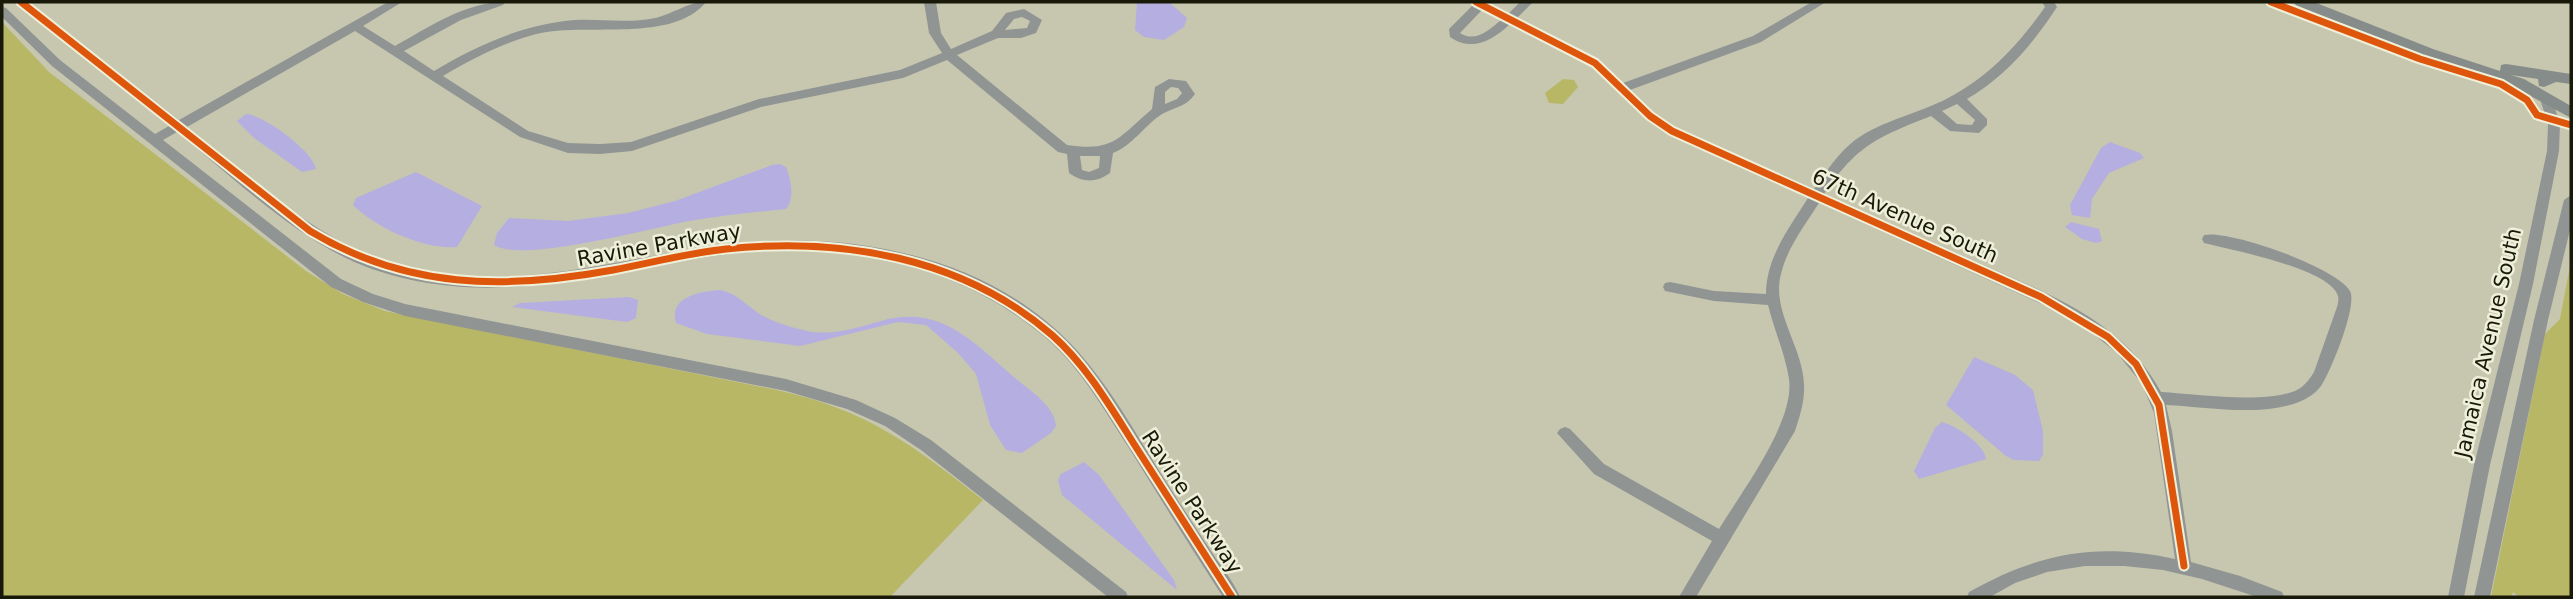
<svg xmlns="http://www.w3.org/2000/svg" width="2573" height="599" font-family="'DejaVu Sans',sans-serif">
	<rect width="100%" height="100%" fill="#c7c7b0"/>
	<g fill="#b8b766">
		<path d="M2,22L49,72L306,271L343,294L385,311L777,390C867,410 913,445 983,500L890,597H2Z"/>
		<path d="M1563,79L1574,80L1578,87L1563,104L1549,103L1545,93Z"/>
		<path d="M2571,261V597H2519L2513,592L2511,597H2491L2545,334L2560,319Z"/>
	</g>
	<g fill="#b5aee1">
		<path d="M1137,2H1169L1187,18L1184,27L1164,40L1144,37L1135,30Z"/>
		<path d="M246,114C264,115 313,151 316,169L302,172L254,138L237,121Z"/>
		<path d="M2110,142L2140,153L2144,158L2109,173L2092,199L2090,218L2072,215L2070,205L2101,148Z"/>
		<path d="M780,164L786,167C791,179 795,199 786,209C756,212 725,215 695,220C658,226 522,264 494,245L497,233L509,218L568,221L628,213L675,201L772,165Z"/>
		<path d="M416,172L482,206L457,247C424,250 376,228 353,205L356,198Z"/>
		<path d="M2071,222L2099,229L2102,241L2096,243L2082,239L2065,227Z"/>
		<path d="M721,290C736,294 742,301 753,309C767,321 789,327 807,331C833,336 857,328 881,321C941,304 973,342 1015,378C1029,390 1055,406 1056,426L1051,433L1022,453L1006,450L990,425L976,374L958,353L926,325L898,322L800,346L707,334L676,323C668,296 702,291 721,290Z"/>
		<path d="M629,297L638,300L636,318L627,322L512,307L520,303Z"/>
		<path d="M1974,357L2015,375L2033,390L2043,431V455L2039,461L2014,460L2006,456L1946,405Z"/>
		<path d="M1942,422C1956,426 1984,444 1986,459L1919,479L1914,471L1935,428Z"/>
		<path d="M1084,462L1099,475L1174,580L1177,590L1062,495L1058,480L1061,474Z"/>
	</g>
	<g fill="none" stroke-linecap="round" stroke-linejoin="round">
		<g fill="#909594" fill-rule="evenodd">
			<path d="M15,2H28L179,120L388,2H402L363,26L395,46C429,27 465,2 505,2L503,5L461,20L404,51L434,71C477,45 524,24 575,20C600,19 625,23 650,19C671,16 686,2 706,2C673,43 588,23 541,33C506,41 473,58 443,76L528,131L568,143L600,144L631,142L759,99L900,70L942,53L929,33L924,2H936L941,33L951,49L992,31L1006,13L1024,9L1042,20L1036,33L1021,38H998L957,55L1067,145C1114,152 1118,138 1152,109L1155,87L1169,79L1186,81L1195,94C1186,107 1175,107 1162,114C1145,125 1132,146 1113,153L1110,173C1096,183 1083,183 1069,173L1067,154L1058,152L947,60L903,78L761,107L632,151L600,154L568,153L520,137L355,31L187,127C256,181 322,248 410,268C512,292 610,261 711,246C835,228 981,250 1071,344C1109,384 1136,434 1165,480C1181,505 1197,530 1213,554C1222,568 1234,582 1240,597H1223C1191,548 1160,498 1129,448C1104,410 1081,368 1046,338C952,258 827,238 708,257C592,275 489,309 372,269C303,245 235,179 177,132L163,140L341,279L373,294L405,304L786,379L856,400L895,418L931,440L1126,592L1128,597H1108L921,450L885,426L847,409L786,391L405,316L363,302L331,287L52,66L2,17V7L6,8L60,60L155,134L169,126ZM1022,17L1030,21L1027,28L1005,30L1014,19ZM1171,87L1178,88L1182,93L1177,99L1165,104V92ZM1080,156H1100L1099,168L1089,172L1082,170Z"/>
			<path d="M1470,2H1485L1508,14L1520,2H1533L1517,18L1599,60L1623,83L1753,36L1812,2H1826L1761,42L1630,90L1654,113L1676,128L1814,189C1826,172 1838,153 1855,140C1883,120 1918,114 1948,98C1989,77 2019,44 2045,7L2042,2H2054L2057,7C2033,44 2005,77 1967,99L1987,119V125L1979,133L1950,131L1931,116C1878,137 1857,145 1824,194C1873,216 1923,238 1972,260C2043,292 2122,318 2161,392C2197,394 2262,404 2295,391C2304,387 2309,380 2314,372L2337,307C2338,304 2339,299 2338,296C2330,268 2230,250 2204,243L2202,239L2204,235C2229,229 2337,268 2350,291C2358,305 2330,373 2321,386C2315,394 2308,398 2299,402C2258,417 2209,407 2166,405L2172,431L2191,562L2240,576L2282,592L2284,597H2257L2202,579L2163,570L2124,566H2085L2047,572L2015,583L1990,597H1967L1969,592C2038,553 2097,542 2175,559L2154,413L2142,384L2117,353L2087,329L2053,309L1819,203C1805,225 1787,248 1781,274C1771,311 1803,347 1804,384C1805,401 1800,415 1795,431L1696,597H1679L1712,541L1594,474L1557,433L1560,429L1565,427L1570,429L1604,464L1719,529C1742,491 1795,422 1789,379C1785,353 1774,330 1768,305L1714,301L1670,292L1665,291L1663,287L1665,283L1670,282L1714,291L1766,294C1766,258 1789,228 1808,198L1668,134L1646,119L1591,66L1510,24C1492,41 1472,52 1450,37L1449,29L1473,5ZM1482,10L1501,20C1489,30 1476,43 1460,33ZM1957,104L1975,120L1972,125L1957,124L1942,111Z"/>
			<path d="M2546,95L2552,99L2560,124L2559,151L2533,284L2490,465L2464,597H2448L2474,465L2519,284L2547,151L2548,124L2540,99Z"/>
			<path d="M2571,195V226L2548,320L2490,597H2474L2534,320L2564,200Z"/>
		</g>
		<path fill="#868c89" fill-rule="evenodd" d="M2294,2H2314L2433,49L2500,71L2501,65L2506,64L2571,74V84L2556,82L2544,87L2539,86L2538,79L2511,75L2524,79L2571,106V118L2514,87L2423,57L2296,5Z"/>
		<g stroke="#eff0da" stroke-width="11">
			<g id="cycleway">
				<path d="M21,2L310,231C406,289 504,290 613,270C651,263 688,253 726,249C842,237 962,257 1052,335C1086,365 1110,406 1134,444C1167,495 1199,546 1232,597"/>
				<path d="M1476,2L1595,63L1650,116L1672,131L2041,297L2108,337L2136,364L2159,405L2184,566"/>
				<path d="M2271,2L2420,59L2501,84L2527,100L2537,115L2571,125"/>
			</g>
		</g>
		<use href="#cycleway" stroke="#de560c" stroke-width="7"/>
	</g>
	<g text-anchor="middle" dominant-baseline="central" stroke-width="5" stroke-linejoin="round" paint-order="stroke">
		<g font-size="21" fill="#191909" stroke="#eff0da">
			<text transform="translate(1905 216) rotate(24)">67th Avenue South</text>
			<text transform="translate(659 245) rotate(-10)">Ravine Parkway</text>
			<text transform="translate(2488 343) rotate(-77)">Jamaica Avenue South</text>
			<text transform="translate(1192 502) rotate(57)">Ravine Parkway</text>
		</g>
	</g>
	<rect width="2573" height="599" fill="none" stroke="#191909" stroke-width="7"/>
</svg>
